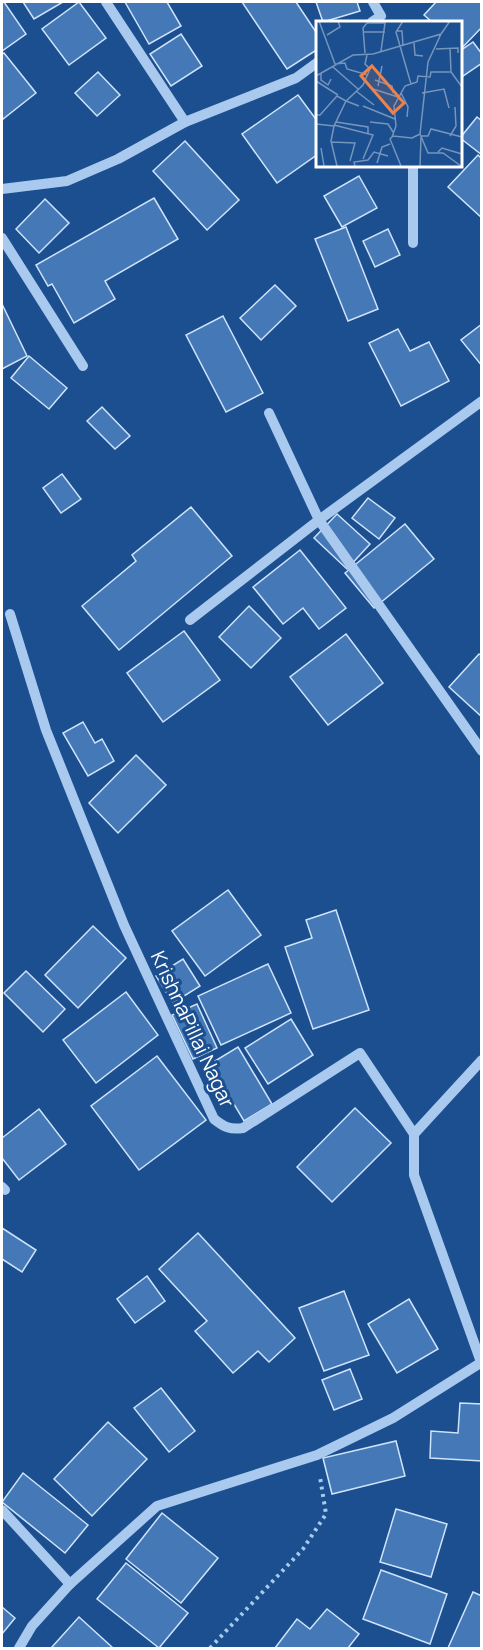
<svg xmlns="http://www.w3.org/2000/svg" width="483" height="1650" font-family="Manrope,sans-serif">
	<rect width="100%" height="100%" fill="#1b4f8f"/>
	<g fill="#4478b7" stroke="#cfe3fa" stroke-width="1.5">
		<path d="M2,2H4L26,34L2,51Z"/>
		<path d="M23,2H63L34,19Z"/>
		<path d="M79,2L106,38L69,65L42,29Z"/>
		<path d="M125,2H167L181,26L149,44Z"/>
		<path d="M242,2H296L318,35V49L287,69Z"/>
		<path d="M316,2H357L360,11L323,22Z"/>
		<path d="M436,2H482V27L461,49L460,22H432L424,15Z"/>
		<path d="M181,34L202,66L171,86L150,54Z"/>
		<path d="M473,42L482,54V63L460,78V51Z"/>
		<path d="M4,53L36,93L3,119L2,117V54Z"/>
		<path d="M98,72L120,95L97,116L75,93Z"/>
		<path d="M298,95L318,122V154L277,183L242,134Z"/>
		<path d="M477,117L482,121V155L460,138Z"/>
		<path d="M185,141L239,200L207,230L153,171Z"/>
		<path d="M478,155L482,159V218L448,187Z"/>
		<path d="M359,176L377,208L342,227L324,196Z"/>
		<path d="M154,198L178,239L105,281L115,299L74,323L52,284L48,286L36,265Z"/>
		<path d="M45,199L69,223L39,253L16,229Z"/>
		<path d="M346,227L378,309L348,321L315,239Z"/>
		<path d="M388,229L400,255L375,267L363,241Z"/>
		<path d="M275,285L296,306L261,340L240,318Z"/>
		<path d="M2,304L27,356L2,369Z"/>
		<path d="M223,316L263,393L226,412L186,335Z"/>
		<path d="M482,324V366L461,340Z"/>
		<path d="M398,329L410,351L429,342L449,381L401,406L369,343Z"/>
		<path d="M29,356L67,388L49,409L11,378Z"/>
		<path d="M102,407L130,436L115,449L87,421Z"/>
		<path d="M62,474L81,499L61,513L43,488Z"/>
		<path d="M368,498L395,518L379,539L352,518Z"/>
		<path d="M191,507L232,556L119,650L82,606L136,561L132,555Z"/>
		<path d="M337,514L370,544L347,569L314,538Z"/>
		<path d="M405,524L434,559L374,608L345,573Z"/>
		<path d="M300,550L346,608L319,629L303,608L283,624L253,587Z"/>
		<path d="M249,606L281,638L251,668L219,637Z"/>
		<path d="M184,631L220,680L163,722L127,673Z"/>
		<path d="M346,634L383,683L328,725L290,677Z"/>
		<path d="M479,654L482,656V717L449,687Z"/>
		<path d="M83,722L95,743L102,739L114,761L88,776L63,733Z"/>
		<path d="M136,755L166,785L118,833L89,803Z"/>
		<path d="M228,890L261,935L205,976L172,931Z"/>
		<path d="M336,910L369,1010L313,1029L285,947L312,938L306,920Z"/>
		<path d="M93,926L126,958L78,1008L45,975Z"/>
		<path d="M183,959L200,986L173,1003L156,976Z"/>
		<path d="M268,964L291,1013L221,1045L198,996Z"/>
		<path d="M26,971L65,1009L43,1032L4,993Z"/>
		<path d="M126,992L158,1035L96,1083L63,1040Z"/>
		<path d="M197,1004L217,1048L193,1059L172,1015Z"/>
		<path d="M291,1019L313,1055L268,1084L245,1048Z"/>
		<path d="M238,1047L272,1104L244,1121L210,1064Z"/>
		<path d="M157,1056L206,1120L139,1170L91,1106Z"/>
		<path d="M355,1108L391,1143L332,1202L297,1167Z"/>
		<path d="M39,1109L66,1144L19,1180L2,1158V1138Z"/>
		<path d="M2,1228L36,1250L22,1272L2,1259Z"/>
		<path d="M198,1233L295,1338L269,1362L258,1351L233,1373L195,1331L207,1321L159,1269Z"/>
		<path d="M147,1276L165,1301L135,1323L117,1299Z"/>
		<path d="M344,1291L369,1355L324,1371L299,1308Z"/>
		<path d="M409,1299L438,1349L397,1373L368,1324Z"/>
		<path d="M350,1369L362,1399L334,1410L322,1380Z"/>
		<path d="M161,1388L195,1431L169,1452L134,1408Z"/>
		<path d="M460,1403L482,1404V1461L430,1458L431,1431L458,1433Z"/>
		<path d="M108,1422L147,1459L92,1516L54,1479Z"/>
		<path d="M396,1441L405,1476L332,1494L323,1458Z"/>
		<path d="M23,1473L88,1525L65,1553L2,1502Z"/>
		<path d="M396,1509L447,1524L431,1577L380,1562Z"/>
		<path d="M162,1513L218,1558L181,1603L126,1559Z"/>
		<path d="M126,1563L188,1613L159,1648L97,1599Z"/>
		<path d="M381,1570L447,1594L430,1644L363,1619Z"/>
		<path d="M473,1592L482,1596V1648H448Z"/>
		<path d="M2,1607L15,1618L2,1634Z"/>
		<path d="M327,1609L359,1634L348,1648H275L297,1619L310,1629Z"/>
		<path d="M79,1617L113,1648H53L52,1647Z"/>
	</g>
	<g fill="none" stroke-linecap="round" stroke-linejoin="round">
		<path stroke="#a9c9ee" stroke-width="4" stroke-dasharray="3 4.5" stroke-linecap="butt" d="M210,1648L303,1549L326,1514L320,1477"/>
		<g stroke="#a9c9ee" stroke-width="10">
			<path d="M106,2L185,122"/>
			<path d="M372,22L381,16L373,2"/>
			<path d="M413,165V243"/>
			<path d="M2,189L67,181L118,159L185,122L296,78L318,62"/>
			<path d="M2,238L83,366"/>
			<path d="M269,413L319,520L482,751"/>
			<path d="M10,614L46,730L124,925L214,1119C224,1127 230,1130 243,1128L360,1053L414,1134V1175L481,1362"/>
			<path d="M190,620L319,520L482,401"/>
			<path d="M414,1134L482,1060"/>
			<path d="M2,1187L5,1190"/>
			<path d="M2,1510L70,1584"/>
			<path d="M19,1648L32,1626L70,1584L157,1506L317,1455L393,1418L482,1362"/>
		</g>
	</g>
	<g text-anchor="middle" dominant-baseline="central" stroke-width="6" stroke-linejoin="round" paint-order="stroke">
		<g font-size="20" fill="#fff" stroke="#1b4f8f">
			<text transform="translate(193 1029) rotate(65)">KrishnaPillai Nagar</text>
		</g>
	</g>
	<g transform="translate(316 21)">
		<rect width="146" height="146" fill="#1b4f8f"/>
		<path fill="none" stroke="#7695bc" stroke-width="1.5" d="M3,0L19,43L29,42L31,48L52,54M51,2H69L65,30M80,10H86L87,24M47,11H69M125,13L112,41L104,113L112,132H127L145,145M11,14L24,6L22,0M98,22L99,34L107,35M134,27L135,51L146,66M120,28L142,27V32M49,32L47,7L51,2M17,46L42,68M5,52V59L12,64L15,58M0,55L37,34L57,33L125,13L134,0M59,59L76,65L77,72M0,60L22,74M95,63L101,61L102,55L114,56L115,51H135M62,65L66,45M57,68L82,76M40,70L58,84M85,72L92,86L91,96M106,72L128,68L133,87M47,85L79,98M0,94H4L21,75L30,80L47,64L54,48L49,43L51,34M20,101L52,106V113M54,101L72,103L77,111M0,103L18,105M18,104L57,114L47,138M105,115H112L115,108L146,116M134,115L140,105L139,86M76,116L80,105L78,85L89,65L95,63L80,11L87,0M15,121L39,122L34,140M5,127L8,145M122,131L126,127L146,133M61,142L66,126L74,123M21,145L15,120L18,105L30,80L43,85M39,145L38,141L52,139L58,131L72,135M85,145L74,118L77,115L96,117L104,113M104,145L105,116"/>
		<path fill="#ee8249" fill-opacity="0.15" stroke="#ee8249" stroke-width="3" d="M56,45L88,82L77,92L45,55Z"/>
		<rect width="146" height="146" fill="none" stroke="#fff" stroke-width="3"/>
	</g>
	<rect width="483" height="1650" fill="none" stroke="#ffffff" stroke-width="6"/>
</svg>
